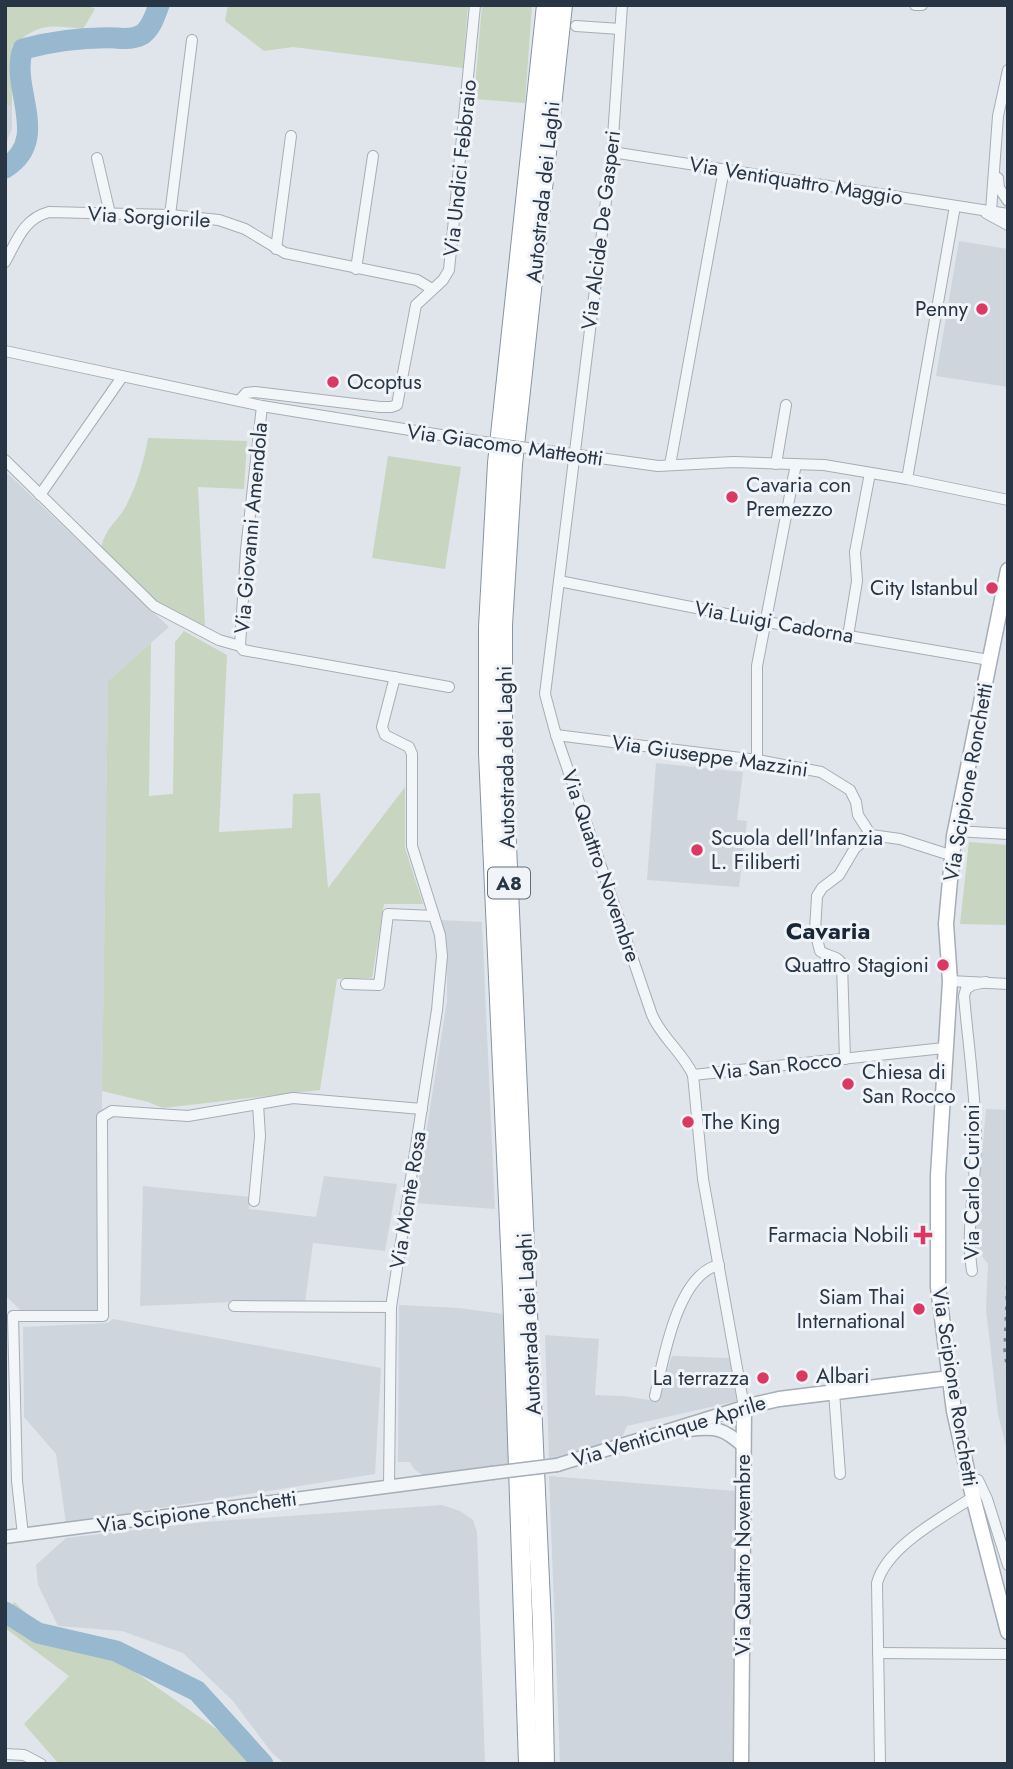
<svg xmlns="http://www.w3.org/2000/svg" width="1013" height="1769" font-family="Jost,sans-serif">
	<rect width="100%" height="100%" fill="#e0e5eb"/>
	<g fill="#ced5dd">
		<path d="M5,105L12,106V129L5,145Z"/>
		<path d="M959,241L1008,249V387L936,376Z"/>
		<path d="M5,471L169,627L108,681L99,1311L22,1312L5,1295Z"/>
		<path d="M656,763L743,772L737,820L747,821L739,887L647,880Z"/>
		<path d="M440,920L482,922L495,1209L415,1203L447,1001V947Z"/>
		<path d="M986,1109L1008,1110V1454L998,1414L986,1309L988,1264L981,1255H973Z"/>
		<path d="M324,1176L397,1184L385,1251L313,1243L305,1303L233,1302L140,1306L143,1186L250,1197L249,1209L316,1217Z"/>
		<path d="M399,1305L459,1308L504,1314L509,1465L424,1476L414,1469L410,1462H398Z"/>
		<path d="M113,1319L381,1368L375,1474L66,1523L56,1454L24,1417L23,1327L108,1323Z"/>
		<path d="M545,1335L599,1339L595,1395L623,1396L656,1401L672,1356L730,1358L737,1401L627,1426L622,1437L614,1442L549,1459Z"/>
		<path d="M549,1476L735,1491L733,1764H560Z"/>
		<path d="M442,1505L460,1511L473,1520L477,1532L485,1764H285L272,1753L233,1701L183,1653L122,1631L58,1626L38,1585L36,1565L66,1538L204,1522Z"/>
	</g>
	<g fill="#c8d5c0">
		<path d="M5,5H88L95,9L83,29C48,25 40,23 12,46V106L5,105Z"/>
		<path d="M228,5H468L463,68L293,47L264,51L225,21Z"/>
		<path d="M482,5H532L525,103L474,99Z"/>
		<path d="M148,438L247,441L244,489L198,487L205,626L157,602L101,548C107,525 116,524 126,506C137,485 144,461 148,438Z"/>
		<path d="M388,456L461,467L445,569L372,558Z"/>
		<path d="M184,631L227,655L219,832L292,828L293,794L320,793L328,888L405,787V848L423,904H384L372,978L337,979L320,1090L163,1108L148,1102L102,1091L108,681L151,643L149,796L173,794L175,642Z"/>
		<path d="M969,842L1008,845V925L960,924Z"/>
		<path d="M14,1602L34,1620L66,1635L131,1669L252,1754V1764H59L24,1724L69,1676L5,1628V1621Z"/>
	</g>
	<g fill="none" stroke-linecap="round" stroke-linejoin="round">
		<g stroke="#97b8ce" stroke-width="21">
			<path d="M5,168C52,139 9,88 23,49C54,41 83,37 116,38C125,39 135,39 143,34C152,27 155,15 159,5"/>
			<path d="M5,1612L38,1633L116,1651L197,1691L263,1764"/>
		</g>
		<g stroke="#a5adb6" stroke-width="12">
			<g id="minor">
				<path d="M622,5L612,152L545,694L556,735L652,1015C662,1038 683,1053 693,1075L703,1179L744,1407"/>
				<path d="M915,5H922"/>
				<path d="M576,26L620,29"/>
				<path d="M612,152L1008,214"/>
				<path d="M97,158L110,214"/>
				<path d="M998,178L999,188L1008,201"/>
				<path d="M991,211L998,116L1008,70"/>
				<path d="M986,213L1008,225"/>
				<path d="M170,215L192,40"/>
				<path d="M276,249L291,136"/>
				<path d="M5,262C17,241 23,219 49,212L170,215L219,220L245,229L285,253L417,280L432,289"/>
				<path d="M356,269L373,156"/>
				<path d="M5,351L262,406L484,442"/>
				<path d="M239,401L246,393L255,392L380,407H391L397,405L416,305L443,280L449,270L475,5"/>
				<path d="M535,449L658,466L733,462L824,465L907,479L1008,500"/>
				<path d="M5,460L154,606L219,640L240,646L243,650L449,687"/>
				<path d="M776,464L786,405"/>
				<path d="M670,465L724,169"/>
				<path d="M907,479L955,206"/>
				<path d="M40,495L122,377"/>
				<path d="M559,581L767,622L989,660"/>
				<path d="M848,636L857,581L855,552L870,473"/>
				<path d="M240,646L246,550L262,406"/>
				<path d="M556,735L757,760L821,772L850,790L856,802L858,815L871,835L900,839L953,856"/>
				<path d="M757,760V666L796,464"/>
				<path d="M955,831L1008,834"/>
				<path d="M950,981L1008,984"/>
				<path d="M346,984L379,985L388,914L434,916"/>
				<path d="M845,1059L842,964C837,955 828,957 820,951L815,931L817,896L822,888L839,875L855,848L871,835"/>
				<path d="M693,1075L944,1048"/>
				<path d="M254,1201L260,1136L258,1104L293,1098L422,1109"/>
				<path d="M972,1271C965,1226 977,1181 976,1136C975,1089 968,1042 964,996L966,989L972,985L986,982"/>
				<path d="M234,1306L391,1307"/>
				<path d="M834,1392L840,1474"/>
				<path d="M655,1396C663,1361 677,1274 719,1265"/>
				<path d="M969,1479L978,1480L987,1499L1008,1565"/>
				<path d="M389,1487L391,1307L437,1010L442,956L440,935L412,846V754L409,747L385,735L382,727L395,677"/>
				<path d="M23,1535L17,1481L13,1316H103L102,1117L112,1111L188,1116L258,1104"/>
				<path d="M878,1653L1008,1654"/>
				<path d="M5,1754L24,1755L41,1764"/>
				<path d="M880,1764L877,1583C887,1546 942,1518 973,1497"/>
			</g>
		</g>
		<g stroke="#a5adb6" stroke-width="15">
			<g id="tertiary">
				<path d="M689,1430C716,1427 724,1428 744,1447"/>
				<path d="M557,1465L744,1407"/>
				<path d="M5,1537L492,1473"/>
			</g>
		</g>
		<g stroke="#a5adb6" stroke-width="17">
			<g id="secondary">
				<path d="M1008,570L954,836L946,924L950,981L938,1176V1287L954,1411L973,1497L1008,1632"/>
				<path d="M741,1764L744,1407L779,1399L950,1378"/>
			</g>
		</g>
		<g stroke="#8695a3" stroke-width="20">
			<g id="motorway">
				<path d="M528,1764L512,1291L488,753V627L497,463L546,5"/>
				<path d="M545,1764L542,1625L503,756V625L513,464L563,5"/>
			</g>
		</g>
		<use href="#minor" stroke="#f3f6f8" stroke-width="10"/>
		<use href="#tertiary" stroke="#f3f6f8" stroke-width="12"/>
		<use href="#secondary" stroke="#fff" stroke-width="14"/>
		<use href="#motorway" stroke="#fff" stroke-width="18"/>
		<path stroke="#788796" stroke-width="3.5" stroke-dasharray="3.5 7" stroke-linecap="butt" d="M1008,1275L1005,1350L1008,1373"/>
		<g stroke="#a5adb6" stroke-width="12" stroke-linecap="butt">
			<path id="minor-bridge" d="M484,442L535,449"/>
		</g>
		<g stroke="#a5adb6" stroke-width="15" stroke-linecap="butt">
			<path id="tertiary-bridge" d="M492,1473L557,1465"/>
		</g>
		<use href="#minor-bridge" stroke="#f3f6f8" stroke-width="10"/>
		<use href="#tertiary-bridge" stroke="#f3f6f8" stroke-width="12"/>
	</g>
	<g fill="#dc3864" stroke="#f0f4f8" stroke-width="2.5">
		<circle cx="982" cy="309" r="7"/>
		<circle cx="333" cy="382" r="7"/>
		<circle cx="732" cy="497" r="7"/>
		<circle cx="992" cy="588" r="7"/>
		<circle cx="697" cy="850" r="7"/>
		<circle cx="943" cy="965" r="7"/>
		<circle cx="848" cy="1084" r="7"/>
		<circle cx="688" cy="1122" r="7"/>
		<path d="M919.5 1224.5h7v7h7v7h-7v7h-7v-7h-7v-7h7z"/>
		<circle cx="919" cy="1309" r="7"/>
		<circle cx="802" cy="1376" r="7"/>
		<circle cx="763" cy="1378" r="7"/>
	</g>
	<g text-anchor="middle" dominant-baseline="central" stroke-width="6" stroke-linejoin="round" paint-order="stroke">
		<rect fill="#f0f4f8" stroke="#636e7a" stroke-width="2" x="488" y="867.5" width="42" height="31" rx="5"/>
		<g font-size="19" font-weight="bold" fill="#273544">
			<text x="509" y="883">A8</text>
		</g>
		<g font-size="21" fill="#273544" stroke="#f0f4f8">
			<text transform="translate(460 168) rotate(-84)">Via Undici Febbraio</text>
			<text transform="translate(796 181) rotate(9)">Via Ventiquattro Maggio</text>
			<text transform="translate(543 192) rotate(-84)">Autostrada dei Laghi</text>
			<text transform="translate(149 217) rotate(3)">Via Sorgiorile</text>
			<text transform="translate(601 230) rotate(-83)">Via Alcide De Gasperi</text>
			<text transform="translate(505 445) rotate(8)">Via Giacomo Matteotti</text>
			<text transform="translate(251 528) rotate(-85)">Via Giovanni Amendola</text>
			<text transform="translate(774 622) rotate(10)">Via Luigi Cadorna</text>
			<text transform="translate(710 756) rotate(8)">Via Giuseppe Mazzini</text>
			<text transform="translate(506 757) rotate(-91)">Autostrada dei Laghi</text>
			<text transform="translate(968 782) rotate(-80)">Via Scipione Ronchetti</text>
			<text transform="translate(601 866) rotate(71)">Via Quattro Novembre</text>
			<text transform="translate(777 1066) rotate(-6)">Via San Rocco</text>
			<text transform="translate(972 1182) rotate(-90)">Via Carlo Curioni</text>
			<text transform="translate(408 1200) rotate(-81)">Via Monte Rosa</text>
			<text transform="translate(529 1324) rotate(-93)">Autostrada dei Laghi</text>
			<text transform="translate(955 1387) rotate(81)">Via Scipione Ronchetti</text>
			<text transform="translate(669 1431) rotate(-17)">Via Venticinque Aprile</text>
			<text transform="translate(197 1512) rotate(-8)">Via Scipione Ronchetti</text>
			<text transform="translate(743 1555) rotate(-90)">Via Quattro Novembre</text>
		</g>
		<g font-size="21" fill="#273544" stroke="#f0f4f8" text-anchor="end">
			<text x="968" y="309">Penny</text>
			<text x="347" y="382" text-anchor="start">Ocoptus</text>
			<text x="746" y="485" text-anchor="start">Cavaria con<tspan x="746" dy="24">Premezzo</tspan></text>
			<text x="978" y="588">City Istanbul</text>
			<text x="711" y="838" text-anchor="start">Scuola dell'Infanzia<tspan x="711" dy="24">L. Filiberti</tspan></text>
			<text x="929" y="965">Quattro Stagioni</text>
			<text x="862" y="1072" text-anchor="start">Chiesa di<tspan x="862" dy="24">San Rocco</tspan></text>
			<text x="702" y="1122" text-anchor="start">The King</text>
			<text x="909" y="1235">Farmacia Nobili</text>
			<text x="905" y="1297">Siam Thai<tspan x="905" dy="24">International</tspan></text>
			<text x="816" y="1376" text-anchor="start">Albari</text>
			<text x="749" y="1378">La terrazza</text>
		</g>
		<g font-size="24" font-weight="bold" fill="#192635" stroke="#f0f4f8">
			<text x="828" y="930">Cavaria</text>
		</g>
	</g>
	<rect width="1013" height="1769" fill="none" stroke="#273544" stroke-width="14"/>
</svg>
